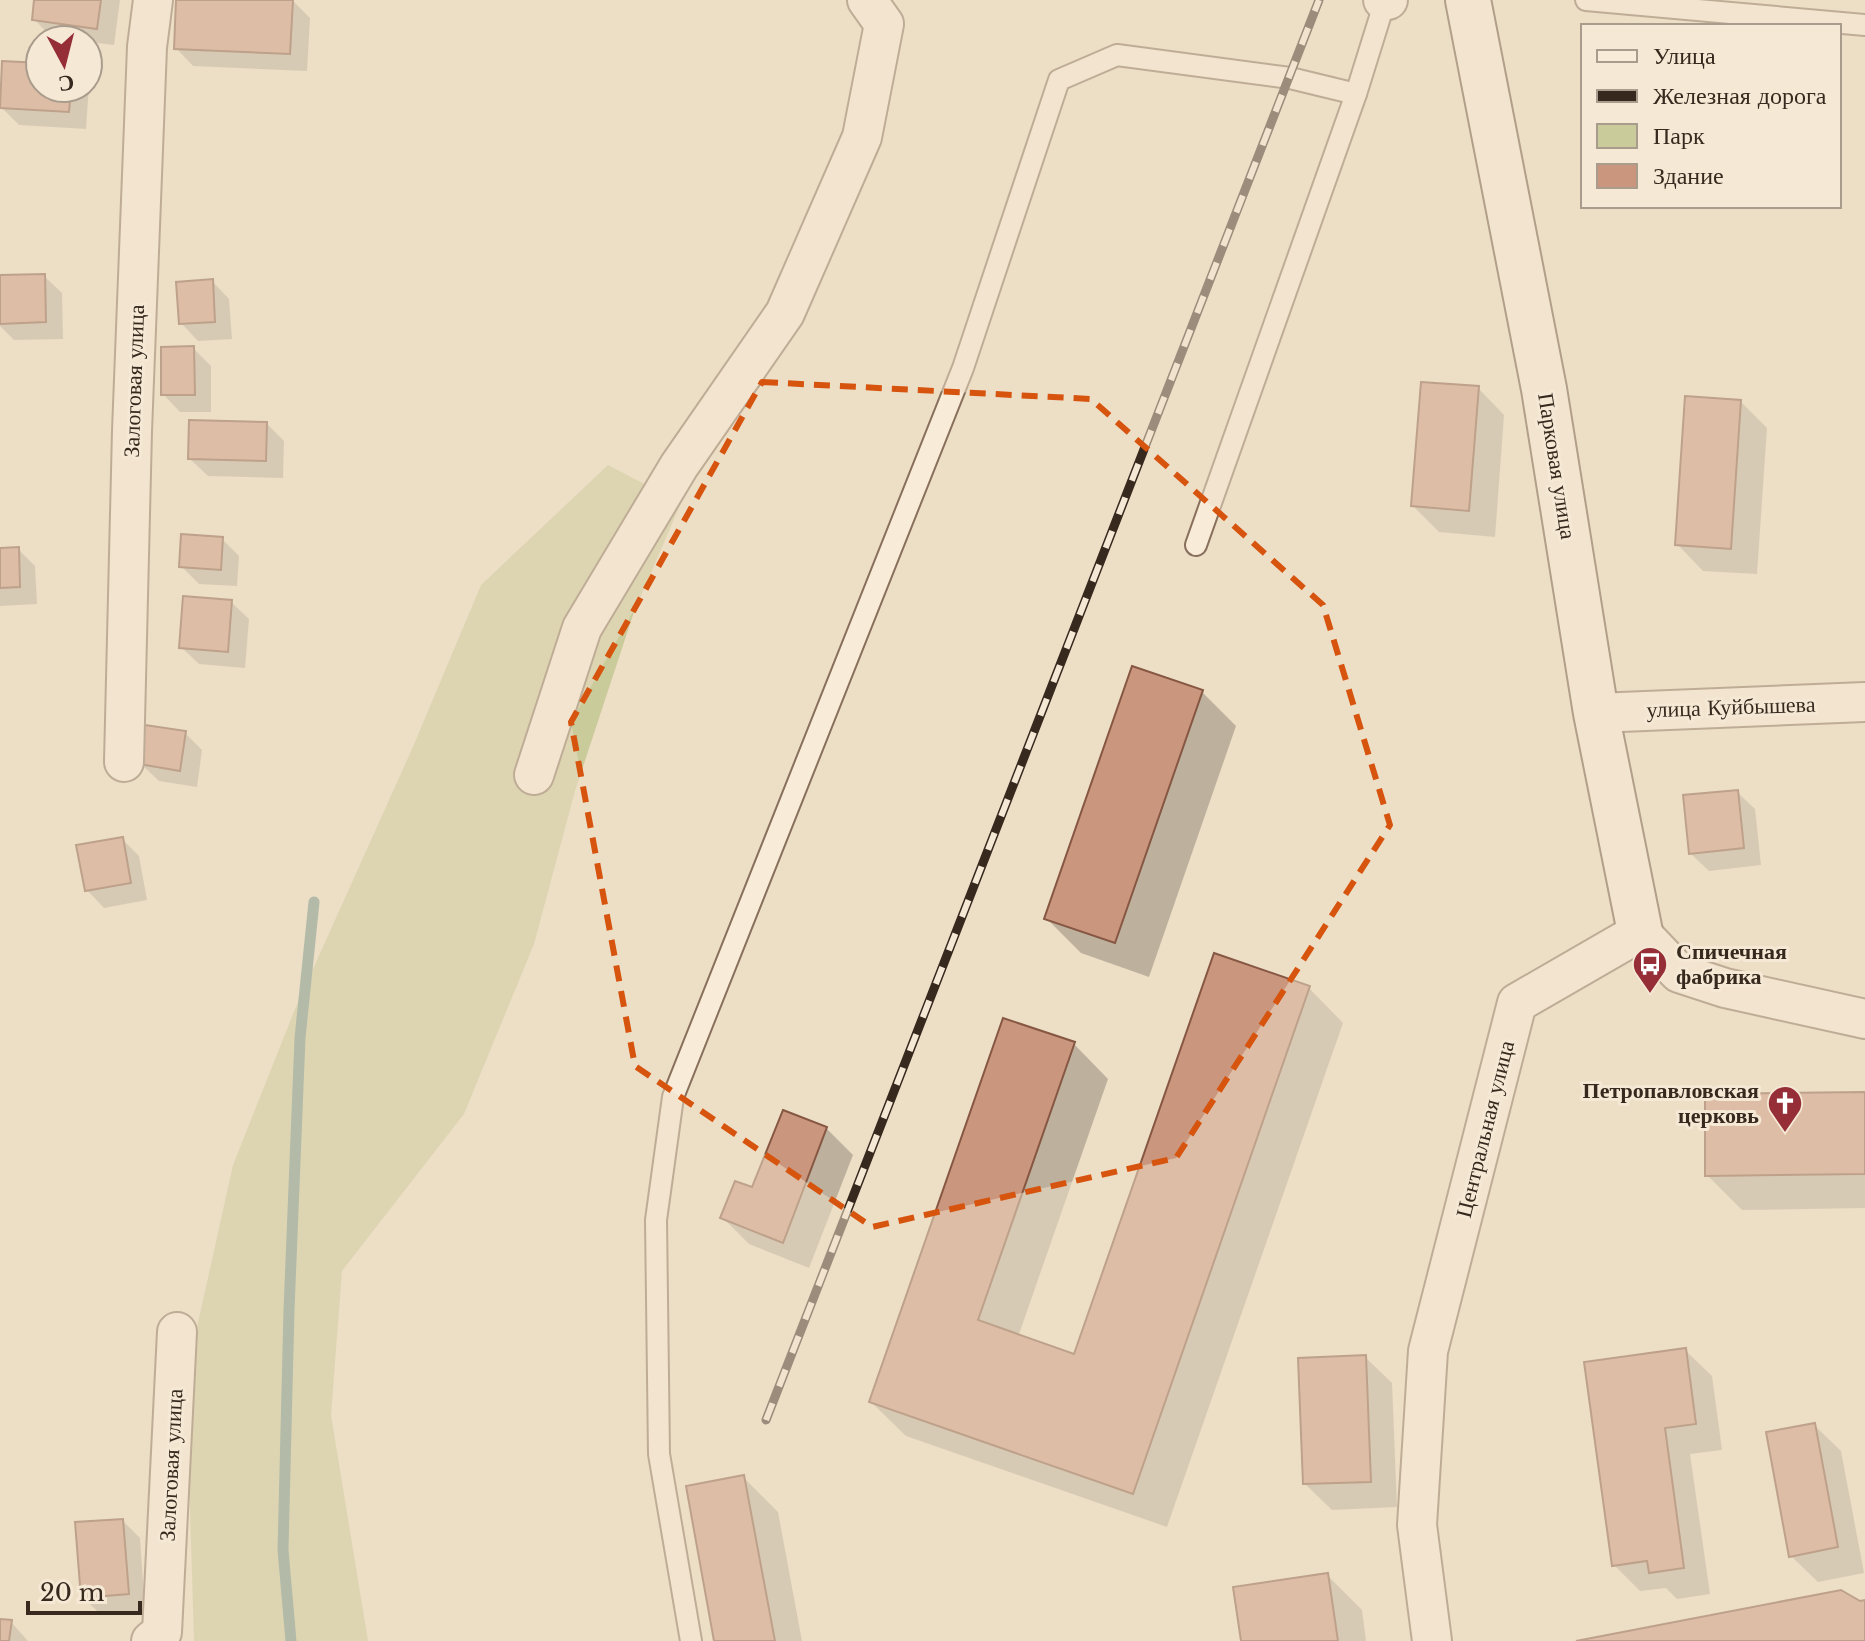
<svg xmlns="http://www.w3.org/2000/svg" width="1865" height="1641" font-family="'Libre Baskerville',serif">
	<rect width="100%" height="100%" fill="#eddec6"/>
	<path fill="#cacb9a" d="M608,465L681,503L634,612L575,791L534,944L464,1114L342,1271L331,1415L368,1641H194L189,1475L194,1341L233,1165L295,1009L412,749L481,585Z"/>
	<g fill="#0003">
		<path d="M36,0H120L114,45L51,37L34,19Z"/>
		<path d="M178,0H292L310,18L307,71L193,66L176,48Z"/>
		<path d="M40,66V88H88L89,85L86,129L19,125L1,107Z"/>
		<path d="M44,276L62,293L63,339L14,340L0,326V277Z"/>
		<path d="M212,281L229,299L232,339L198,341L181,323Z"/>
		<path d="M193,348L211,366V412H180L163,394Z"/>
		<path d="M1478,388L1504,415L1495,537L1439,532L1413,506Z"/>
		<path d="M1741,402L1767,428L1757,574L1703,571L1677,544Z"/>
		<path d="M266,423L284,441L283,478L208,476L190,459Z"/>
		<path d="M222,539L239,556L237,586L199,584L181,566Z"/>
		<path d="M18,549L35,566L37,604L0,606V550Z"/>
		<path d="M231,602L249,619L245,668L199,664L181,647Z"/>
		<path d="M1202,692L1236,726L1149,977L1081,953L1046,918Z"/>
		<path d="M185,733L202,750L197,787L159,781L141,764Z"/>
		<path d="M1737,792L1755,809L1761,865L1709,871L1691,854Z"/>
		<path d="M122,839L139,856L147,900L104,908L87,890Z"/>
		<path d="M1309,988L1343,1023L1167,1527L906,1436L871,1402L1074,1044L1108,1079L1018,1337L1075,1356Z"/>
		<path d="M1865,1094V1208L1742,1210L1707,1175Z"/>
		<path d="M826,1128L853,1155L809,1268L749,1244L723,1218Z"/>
		<path d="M1685,1350L1712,1376L1722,1450L1690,1454L1710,1594L1677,1599L1666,1588L1640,1591L1614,1565Z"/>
		<path d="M1365,1357L1392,1383L1397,1507L1332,1510L1305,1484Z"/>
		<path d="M1814,1425L1841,1451L1864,1573L1818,1582L1791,1556Z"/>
		<path d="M743,1477L778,1512L802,1641H716Z"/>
		<path d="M123,1521L140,1538L145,1611L100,1614L83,1597Z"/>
		<path d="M1327,1575L1362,1610L1366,1641H1243Z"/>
		<path d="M0,1621L11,1622L28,1641H0Z"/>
	</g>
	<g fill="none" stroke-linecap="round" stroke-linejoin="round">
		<path stroke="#6e8f84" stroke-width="11" d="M291,1641L283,1550L289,1310L300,1038L314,902"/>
	</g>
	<g fill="#ca967d" stroke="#865743" stroke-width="2">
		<path d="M34,0H101L97,29L32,20Z"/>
		<path d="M176,0H293L290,54L174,49Z"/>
		<path d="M2,61L40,63V88H71L69,112L0,108Z"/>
		<path d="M45,274L46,322L0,324V275Z"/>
		<path d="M213,279L215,322L179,324L176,282Z"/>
		<path d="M194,346L195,395H161V347Z"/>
		<path d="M1421,382L1479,386L1469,511L1411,506Z"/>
		<path d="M1685,396L1741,400L1731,549L1675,545Z"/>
		<path d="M189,420L267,422L266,461L188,459Z"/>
		<path d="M181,534L223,537L221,570L179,567Z"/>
		<path d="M19,547L20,587L0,588V548Z"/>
		<path d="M183,596L232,600L228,652L179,648Z"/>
		<path d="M1132,666L1203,690L1115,943L1044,919Z"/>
		<path d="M145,725L186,731L180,771L139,764Z"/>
		<path d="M1738,790L1744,848L1689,854L1683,795Z"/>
		<path d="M123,837L131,883L85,891L76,845Z"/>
		<path d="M1214,953L1310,986L1133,1494L869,1402L1003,1018L1075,1042L978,1320L1074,1354Z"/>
		<path d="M1865,1092V1174L1705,1176V1094Z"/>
		<path d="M783,1110L827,1127L783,1243L720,1218L735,1181L752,1187Z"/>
		<path d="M1686,1348L1696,1424L1665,1428L1684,1568L1649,1573L1647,1561L1612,1566L1584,1362Z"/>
		<path d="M1366,1355L1371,1482L1303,1484L1298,1358Z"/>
		<path d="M1815,1423L1838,1547L1789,1557L1766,1432Z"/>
		<path d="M744,1475L775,1641H714L686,1486Z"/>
		<path d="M123,1519L129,1594L81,1598L75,1522Z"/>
		<path d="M1328,1573L1338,1641H1241L1233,1587Z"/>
		<path d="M1841,1590L1860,1601L1865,1600V1641H1576Z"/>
		<path d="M0,1619L12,1620L9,1641H0Z"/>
	</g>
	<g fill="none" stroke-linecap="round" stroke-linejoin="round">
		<g stroke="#88705c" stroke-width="24">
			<g id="lane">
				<path d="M1586,0L1865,25"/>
				<path d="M1196,545L1356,94L1385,1"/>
				<path d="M691,1641L659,1454L656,1220L673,1097L963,368L1059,80L1117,55L1290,78L1356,94"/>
			</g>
		</g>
		<g stroke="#88705c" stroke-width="42">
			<g id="street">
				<path d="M1383,0H1388"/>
				<path d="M1596,713L1865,702"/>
				<path d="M124,762L132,431L147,47L153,0"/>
				<path d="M534,775L582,628L679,466L785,313L862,137L884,24L867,0"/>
				<path d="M151,1641L162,1632L177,1332"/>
				<path d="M1432,1641L1417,1525L1428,1351L1517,1003L1640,932L1679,973L1725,988L1865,1019"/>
			</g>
		</g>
		<g stroke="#6a513f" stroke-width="48">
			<path id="secondary" d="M1468,0L1544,389L1596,713L1640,932"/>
		</g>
		<use href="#lane" stroke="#f8ecd9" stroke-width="20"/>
		<use href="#street" stroke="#f8ecd9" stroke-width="38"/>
		<use href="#secondary" stroke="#f8ecd9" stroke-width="44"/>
		<g stroke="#38291f" stroke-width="9">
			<path id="rail" d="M766,1420L1319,0"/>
		</g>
		<use href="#rail" stroke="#f5e9d5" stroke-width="6" stroke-dasharray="18" stroke-linecap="butt"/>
	</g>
	<path d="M0 0H1865V1641H0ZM762,382L1091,399L1323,605L1390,825L1176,1158L872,1227L635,1066L571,722Z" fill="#eddec6" fill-opacity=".55" fill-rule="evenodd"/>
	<path fill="none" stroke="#d6540e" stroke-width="6" stroke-dasharray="16 10" stroke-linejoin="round" d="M762,382L1091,399L1323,605L1390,825L1176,1158L872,1227L635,1066L571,722Z"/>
	<defs>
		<g id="bus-pin" transform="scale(1.8)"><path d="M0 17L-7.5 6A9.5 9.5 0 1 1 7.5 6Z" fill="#952e37" stroke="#f5e9d5"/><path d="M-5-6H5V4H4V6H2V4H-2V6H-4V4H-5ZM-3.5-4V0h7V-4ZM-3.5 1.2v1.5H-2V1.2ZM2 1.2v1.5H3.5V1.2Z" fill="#fff"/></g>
		<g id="church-pin" transform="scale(1.8)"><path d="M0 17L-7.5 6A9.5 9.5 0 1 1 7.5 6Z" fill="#952e37" stroke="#f5e9d5"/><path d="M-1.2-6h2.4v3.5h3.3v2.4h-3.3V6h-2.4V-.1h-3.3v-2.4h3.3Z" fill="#fff"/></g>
	</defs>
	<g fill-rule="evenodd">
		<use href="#bus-pin" x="1650" y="964"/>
		<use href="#church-pin" x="1785" y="1103"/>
	</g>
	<g text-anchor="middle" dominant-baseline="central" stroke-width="6" stroke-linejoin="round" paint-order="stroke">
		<g font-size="22" fill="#38291f" stroke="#f5e9d5">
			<text transform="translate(134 381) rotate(-88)">Залоговая улица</text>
			<text transform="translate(1557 466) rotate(81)">Парковая улица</text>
			<text transform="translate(1731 707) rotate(-2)">улица Куйбышева</text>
			<text transform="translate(1485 1129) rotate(-76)">Центральная улица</text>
			<text transform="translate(171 1465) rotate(-87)">Залоговая улица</text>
		</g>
		<g font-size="22" font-weight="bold" fill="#38291f" stroke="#f5e9d5" text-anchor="start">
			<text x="1676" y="951">Спичечная<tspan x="1676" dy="25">фабрика</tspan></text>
			<text x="1759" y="1090" text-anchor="end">Петропавловская<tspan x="1759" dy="25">церковь</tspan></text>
		</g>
	</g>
	<rect x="1581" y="24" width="260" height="184" fill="#f5e9d5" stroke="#a99c8c" stroke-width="2"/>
	<rect x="1597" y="50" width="40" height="12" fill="#f8ecd9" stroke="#a99c8c" stroke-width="2"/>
	<text x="1653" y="64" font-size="24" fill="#38291f">Улица</text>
	<rect x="1597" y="90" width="40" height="12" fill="#38291f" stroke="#a99c8c" stroke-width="2"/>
	<text x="1653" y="104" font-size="24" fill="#38291f">Железная дорога</text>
	<rect x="1597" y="124" width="40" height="24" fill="#cacb9a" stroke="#a99c8c" stroke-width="2"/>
	<text x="1653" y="144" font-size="24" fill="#38291f">Парк</text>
	<rect x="1597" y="164" width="40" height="24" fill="#ca967d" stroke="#a99c8c" stroke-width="2"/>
	<text x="1653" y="184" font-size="24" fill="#38291f">Здание</text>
	<g transform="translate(64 64) rotate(173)"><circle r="38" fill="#f5e9d5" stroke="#a99c8c" stroke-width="2"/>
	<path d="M0-6L14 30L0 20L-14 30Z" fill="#952e37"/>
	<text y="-12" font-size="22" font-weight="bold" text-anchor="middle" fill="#38291f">С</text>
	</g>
	<path d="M28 1601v12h112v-12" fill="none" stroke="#38291f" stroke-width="4"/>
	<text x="40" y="1601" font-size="24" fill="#38291f" stroke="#f5e9d5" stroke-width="6" paint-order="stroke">20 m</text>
</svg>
